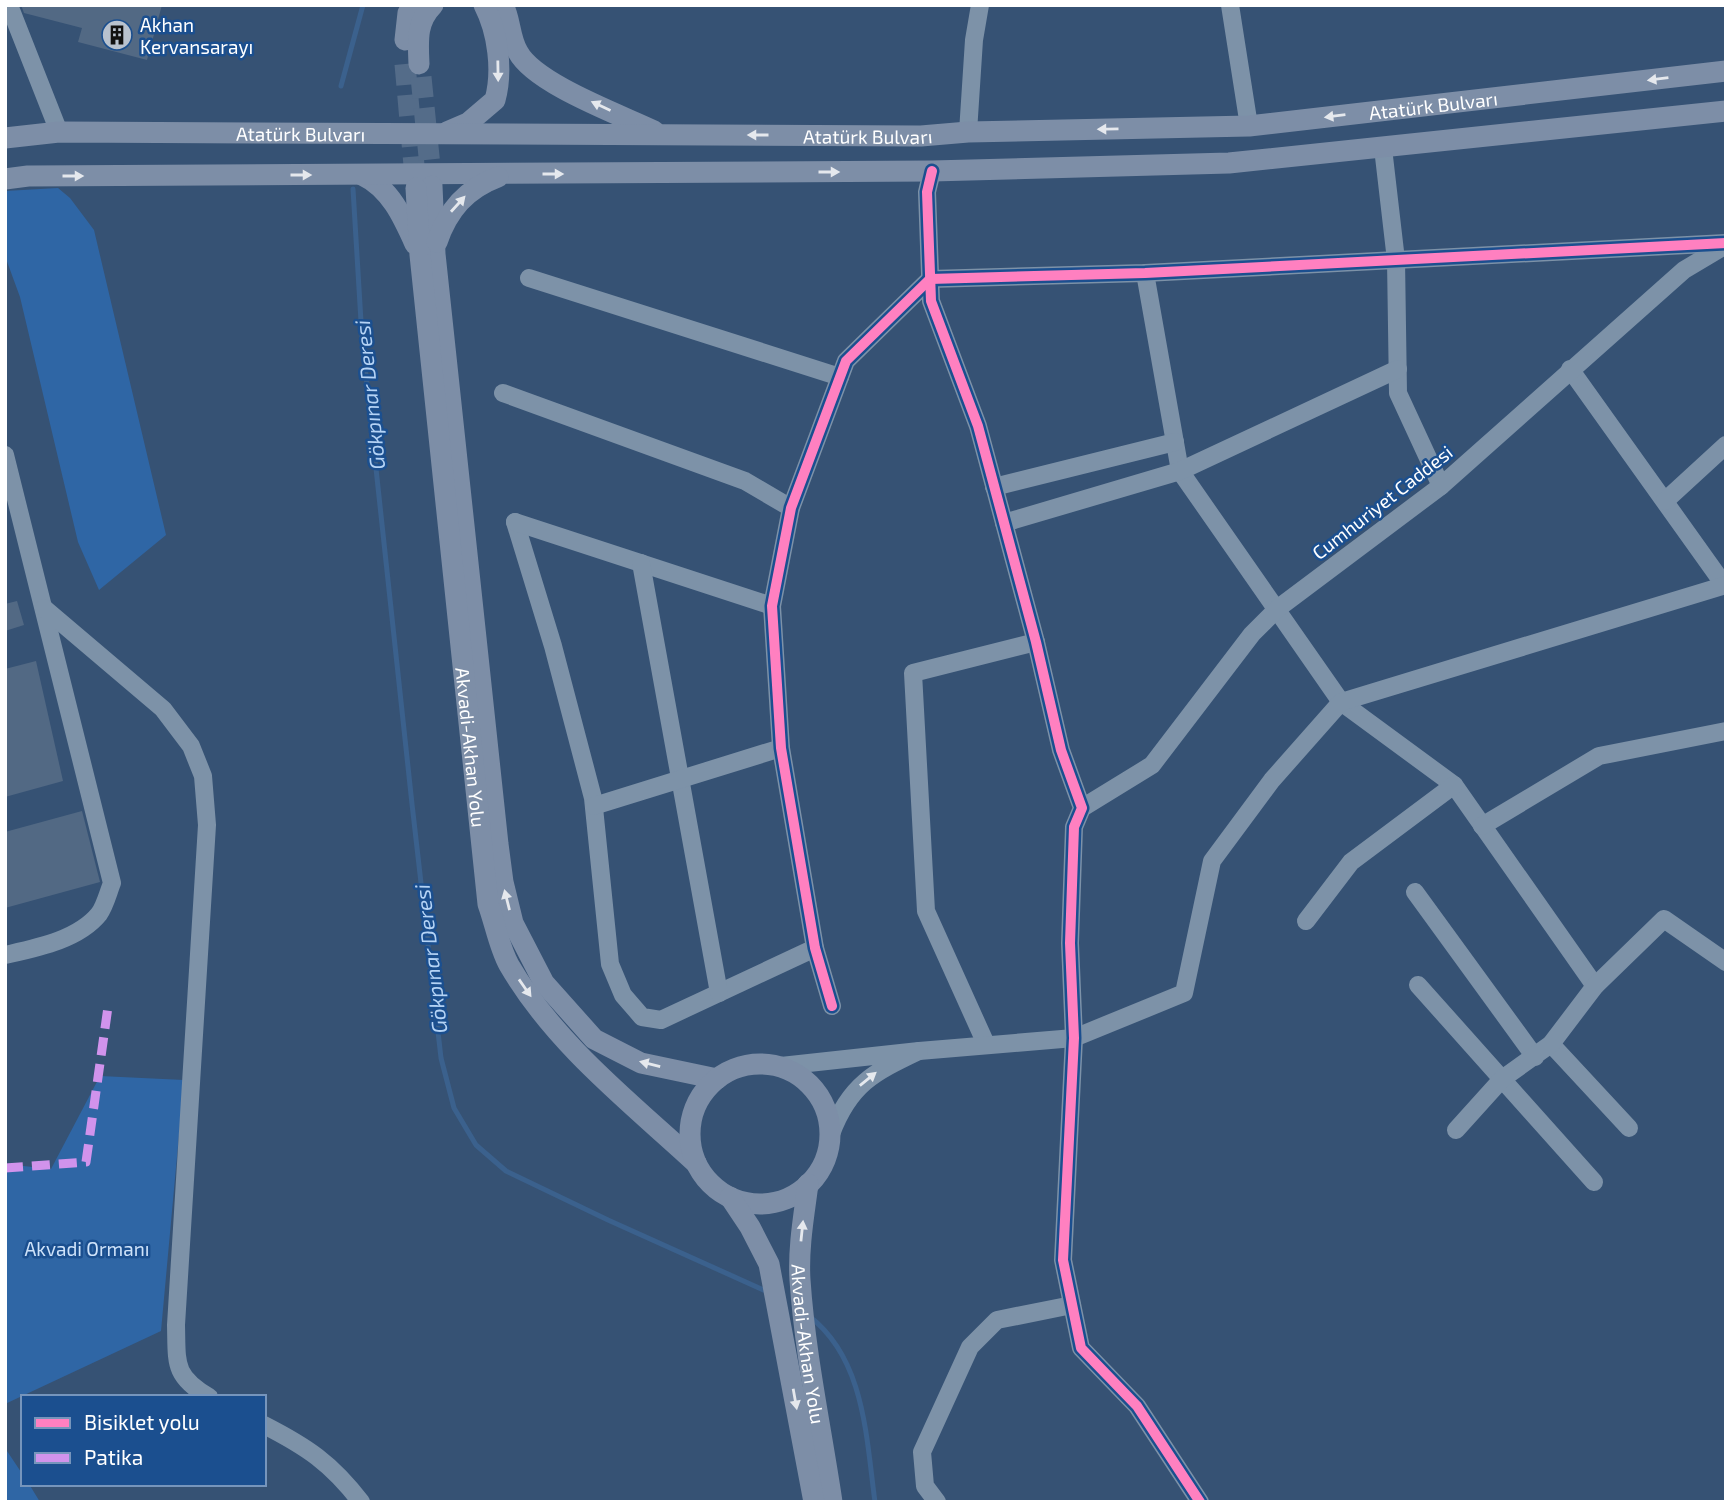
<svg xmlns="http://www.w3.org/2000/svg" width="1731" height="1507" font-family="'Exo 2',sans-serif">
	<rect width="100%" height="100%" fill="#365274"/>
	<g fill="#2f66a5">
		<path d="M58,188L70,198L94,230L166,535L99,590L78,542L20,297L5,256V191Z"/>
		<path d="M100,1076L184,1080L161,1331L5,1404V1164L51,1169Z"/>
		<path d="M5,1448L23,1475V1484H29L40,1502H5Z"/>
	</g>
	<g fill="none" stroke-linecap="round" stroke-linejoin="round">
		<g stroke="#3b618d" stroke-width="5">
			<path d="M341,86L363,5"/>
			<path d="M353,189L362,338L412,804L441,1058L454,1108L476,1145L506,1171L608,1220L768,1292"/>
			<path d="M809,1316C865,1359 866,1437 875,1502"/>
		</g>
	</g>
	<g fill="#526984">
		<path d="M21,5H162L147,60L78,42L82,28L24,13Z"/>
		<path d="M17,601L24,625L5,631V604Z"/>
		<path d="M36,661L63,781L5,797V669Z"/>
		<path d="M82,811L100,882L5,908V832Z"/>
	</g>
	<g fill="none" stroke-linecap="round" stroke-linejoin="round">
		<g stroke="#546c89" stroke-width="21" stroke-dasharray="21 10" stroke-linecap="butt">
			<path d="M405,64L416,188"/>
			<path d="M421,77L432,186"/>
		</g>
		<g stroke="#7d92a8" stroke-width="18">
			<path d="M9,5L59,132"/>
			<path d="M1230,5L1249,126"/>
			<path d="M968,132L974,40L980,5"/>
			<path d="M1383,148L1396,260L1398,393L1441,486"/>
			<path d="M932,171L927,192L931,301L978,426L1036,642L1061,750L1082,808L1074,827L1070,943L1074,1038L1063,1260L1081,1348L1137,1406L1200,1502"/>
			<path d="M1145,273L1180,471L1341,702L1454,785L1595,986"/>
			<path d="M529,278L840,377"/>
			<path d="M1570,369L1725,586"/>
			<path d="M503,393L745,481L791,508"/>
			<path d="M5,455L112,883C108,893 105,906 99,914C78,940 36,948 5,955"/>
			<path d="M994,487L1175,442"/>
			<path d="M1665,501L1726,445"/>
			<path d="M515,522L553,646L593,798L610,964L623,995L642,1017L661,1020L815,948"/>
			<path d="M515,522L772,606"/>
			<path d="M1004,523L1180,471L1398,369"/>
			<path d="M641,563L719,993"/>
			<path d="M44,608L163,709L191,746L203,776L207,825L176,1325C177,1363 173,1376 209,1397"/>
			<path d="M594,806L781,748"/>
			<path d="M1082,808L1152,765L1252,634L1277,609L1441,486L1684,270L1726,245"/>
			<path d="M1482,826L1599,756L1726,731"/>
			<path d="M1415,892L1535,1057"/>
			<path d="M1306,921L1351,862L1454,785"/>
			<path d="M1418,985L1594,1182"/>
			<path d="M832,1006L815,948L781,748L772,606L791,508L846,361L930,279L1145,273L1726,243"/>
			<path d="M986,1044L926,911L913,673L1036,642"/>
			<path d="M1551,1044L1629,1128"/>
			<path d="M919,1051L1074,1038L1184,993L1212,861L1272,780L1341,702L1726,585"/>
			<path d="M781,1066L919,1051C873,1073 850,1084 831,1134"/>
			<path d="M1456,1130L1502,1079L1551,1044L1595,986L1664,919L1726,962"/>
			<path d="M264,1425C307,1447 331,1463 361,1502"/>
			<path d="M937,1502L925,1486L922,1452L970,1347L997,1320L1072,1305"/>
		</g>
		<g stroke="#7d8ea7" stroke-width="21">
			<path d="M503,5C511,20 509,37 518,52C535,84 621,115 654,131"/>
			<path d="M405,40L408,13L413,5"/>
			<path d="M419,64C418,41 416,22 433,5"/>
			<path d="M447,132L468,123L495,100C503,71 498,32 484,5"/>
			<path id="s1" d="M5,138L59,132L921,136L968,132L1249,126L1726,71"/>
			<path d="M362,175C390,188 403,217 415,244"/>
			<path d="M5,179L28,176L932,171L1229,163L1726,111"/>
			<path d="M432,186L435,254L498,844L503,882L513,923L544,983L594,1039L641,1063L717,1079"/>
			<path id="s2" d="M416,188L420,255L488,904C495,923 499,947 509,965C555,1044 630,1102 696,1163"/>
			<path d="M437,242C448,210 466,189 498,177"/>
			<circle cx="760" cy="1134" r="70"/>
			<path id="s3" d="M808,1184C804,1215 798,1248 800,1280C805,1354 821,1428 832,1502"/>
			<path d="M730,1197L750,1227L769,1264L814,1502"/>
		</g>
		<path stroke="#d193ec" stroke-width="9" stroke-dasharray="18 9" stroke-linecap="butt" d="M5,1168L86,1162L108,1007"/>
		<g stroke="#1b4f8f" stroke-width="15">
			<g id="cycleway">
				<path d="M932,171L927,192L931,301L978,426L1036,642L1061,750L1082,808L1074,827L1070,943L1074,1038L1063,1260L1081,1348L1137,1406L1200,1502"/>
				<path d="M832,1006L815,948L781,748L772,606L791,508L846,361L930,279L1145,273L1726,243"/>
			</g>
		</g>
		<use href="#cycleway" stroke="#ff80c0" stroke-width="10"/>
	</g>
	<defs><path id="oneway-solid" d="M-6-.8H1V-3.2L6.5 0L1 3.2V.8H-6Z" transform="scale(1.75)"/></defs>
	<g fill="#e5e8ed">
		<use href="#oneway-solid" transform="translate(498 71) rotate(89)"/>
		<use href="#oneway-solid" transform="translate(1658 79) rotate(173)"/>
		<use href="#oneway-solid" transform="translate(601 106) rotate(-155)"/>
		<use href="#oneway-solid" transform="translate(1335 116) rotate(173)"/>
		<use href="#oneway-solid" transform="translate(1108 129) rotate(179)"/>
		<use href="#oneway-solid" transform="translate(758 135) rotate(-180)"/>
		<use href="#oneway-solid" transform="translate(829 172)"/>
		<use href="#oneway-solid" transform="translate(553 174)"/>
		<use href="#oneway-solid" transform="translate(301 175)"/>
		<use href="#oneway-solid" transform="translate(73 176)"/>
		<use href="#oneway-solid" transform="translate(458 204) rotate(-48)"/>
		<use href="#oneway-solid" transform="translate(507 900) rotate(-104)"/>
		<use href="#oneway-solid" transform="translate(525 988) rotate(55)"/>
		<use href="#oneway-solid" transform="translate(650 1064) rotate(-166)"/>
		<use href="#oneway-solid" transform="translate(802 1231) rotate(-84)"/>
		<use href="#oneway-solid" transform="translate(795 1399) rotate(80)"/>
	</g>
	<use fill="#e5e9ee" href="#oneway-solid" transform="translate(868 1079) rotate(-39)"/>
	<defs>
		<g id="building-disc" transform="scale(1.575)"><circle r="9.5" fill="#b9c2ce" stroke="#1b4f8f"/><path d="M-4-6H4V6H1V3H-1V6H-4ZM-2.5-4.3h1.7v1.8h-1.7ZM.8-4.3h1.7v1.8H.8ZM-2.5-1h1.7V.8h-1.7ZM.8-1h1.7V.8H.8Z" fill="#111"/></g>
	</defs>
	<g fill-rule="evenodd">
		<use href="#building-disc" x="117" y="35"/>
	</g>
	<g text-anchor="middle" dominant-baseline="central" stroke-width="5" stroke-linejoin="round" paint-order="stroke">
		<g font-size="19" fill="#fff" stroke="#1b4f8f" text-anchor="start">
			<text x="140" y="24">Akhan<tspan x="140" dy="22">Kervansarayı</tspan></text>
		</g>
		<g font-size="19" fill="#fff" stroke="#1b4f8f">
			<text stroke="none"><textPath href="#s1" startOffset="1430">Atatürk Bulvarı</textPath></text>
			<text stroke="none"><textPath href="#s1" startOffset="296">Atatürk Bulvarı</textPath></text>
			<text stroke="none"><textPath href="#s1" startOffset="863">Atatürk Bulvarı</textPath></text>
			<text transform="translate(1382 502) rotate(-38)">Cumhuriyet Caddesi</text>
			<text stroke="none"><textPath href="#s2" startOffset="562">Akvadi-Akhan Yolu</textPath></text>
			<text stroke="none"><textPath href="#s3" startOffset="161">Akvadi-Akhan Yolu</textPath></text>
		</g>
		<g font-size="19" fill="#cfe3fa" stroke="#1b4f8f">
			<text x="87" y="1248">Akvadi Ormanı</text>
		</g>
		<g font-size="21" font-style="italic" fill="#b5d3f5" stroke="#1b4f8f">
			<text transform="translate(369 395) rotate(-96)">Gökpınar Deresi</text>
			<text transform="translate(430 959) rotate(-97)">Gökpınar Deresi</text>
		</g>
	</g>
	<rect width="1731" height="1507" fill="none" stroke="#ffffff" stroke-width="14"/>
	<rect x="21" y="1395" width="245" height="91" fill="#1b4f8f" stroke="#7695bc" stroke-width="2"/>
	<rect x="35" y="1418" width="35" height="10" fill="#ff80c0" stroke="#7695bc" stroke-width="2"/>
	<text x="84" y="1430" font-size="21" fill="#ffffff">Bisiklet yolu</text>
	<rect x="35" y="1453" width="35" height="10" fill="#d193ec" stroke="#7695bc" stroke-width="2"/>
	<text x="84" y="1465" font-size="21" fill="#ffffff">Patika</text>
</svg>
